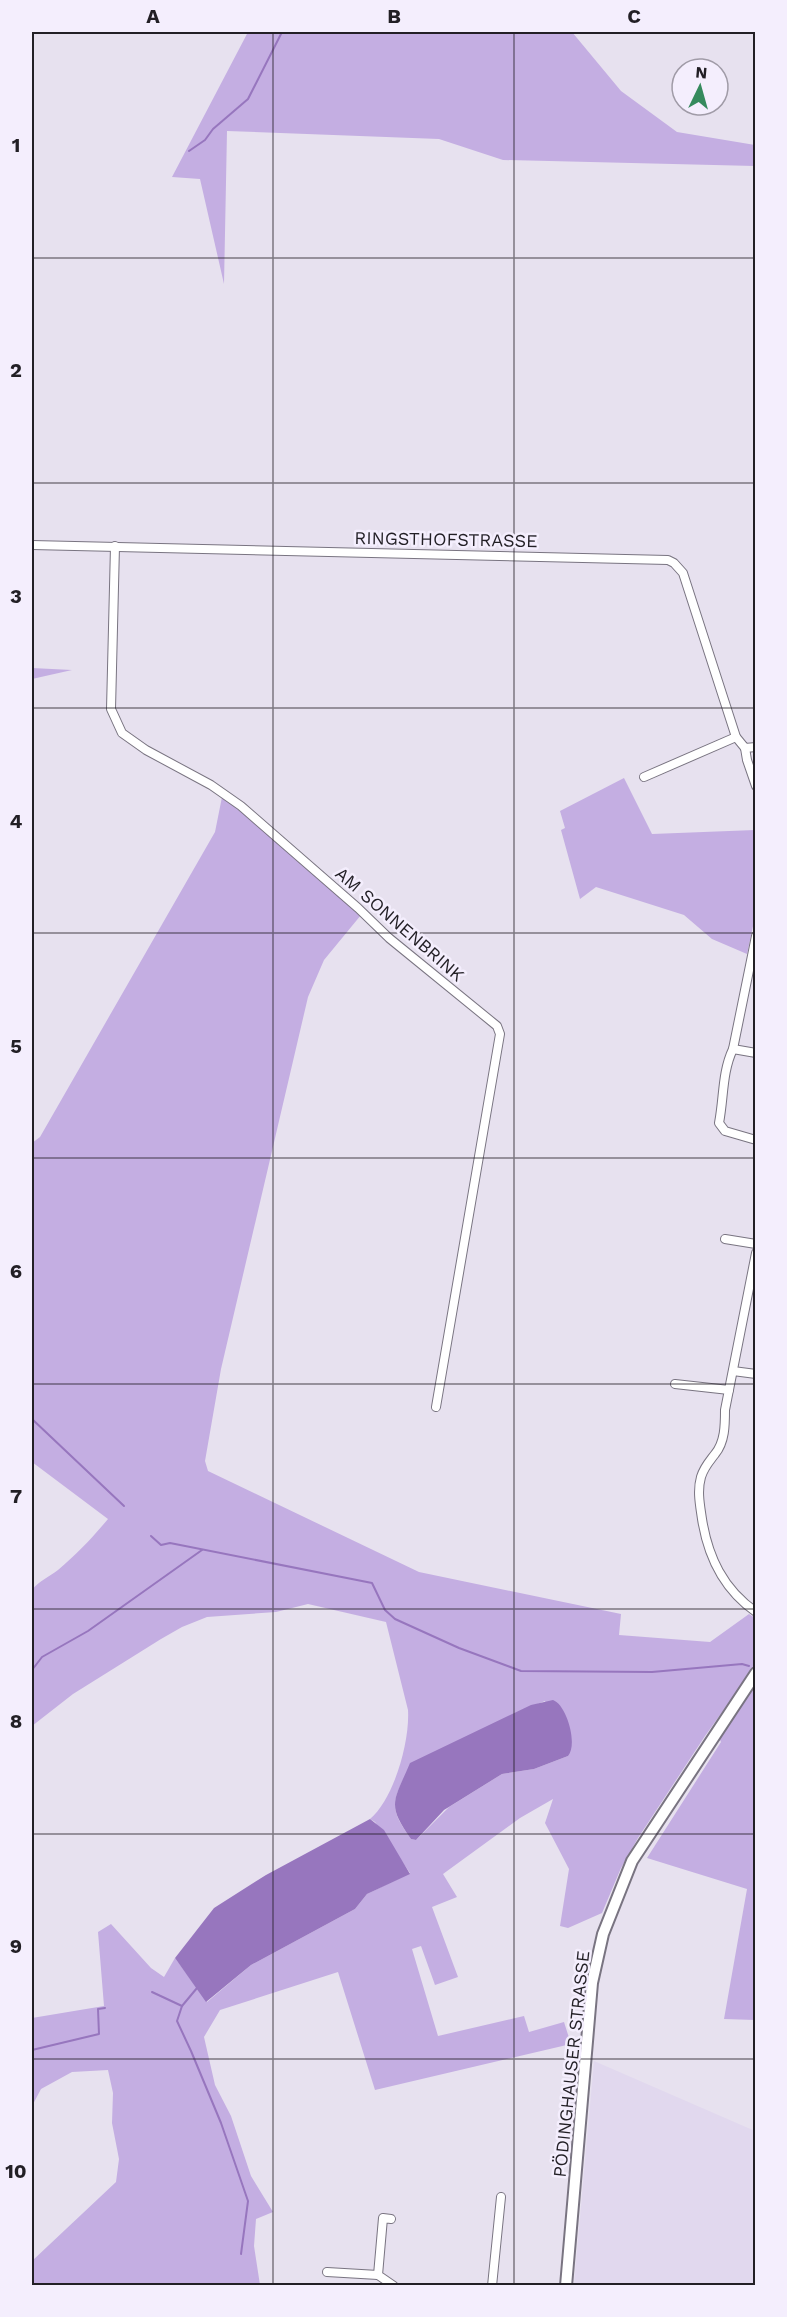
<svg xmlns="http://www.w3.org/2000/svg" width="787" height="2317" font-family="'Work Sans',sans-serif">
	<rect width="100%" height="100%" fill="#e7e1ef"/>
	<path fill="#e1d8ee" d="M594,2061L755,2131V2285H574Z"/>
	<g fill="#c4aee2" fill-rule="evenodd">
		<path d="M248,32H572L621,91L677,132L755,145V166L503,160L439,139L227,131L224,284L200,179L172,177Z"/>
		<path d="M32,668L72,670L32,679Z"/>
		<path d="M624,778L652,834L755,830V917L747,954L712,939L684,915L596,887L580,899L561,830L565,828L560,811Z"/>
		<path d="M222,797L241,808L361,915L324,960L308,997L221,1369L205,1461L208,1471L419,1572L621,1614L619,1635L710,1642L749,1614L755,1618V1666L705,1736L638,1838L621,1868L602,1913L568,1928L560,1926L569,1869L545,1823L553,1799L520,1818L443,1874L457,1897L432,1907L458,1977L435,1985L421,1946L412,1949L438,2036L524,2016L529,2032L564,2022L571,2044L375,2090L338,1972L220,2010L204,2037L215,2085L231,2116L251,2176L273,2212L256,2219L254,2246L260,2285H32V2261L116,2182L119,2159L112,2123L113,2093L108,2070L72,2072L41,2089L32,2106V2018L104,2006L98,1932L111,1924L151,1968L164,1977L175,1958L207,2002L251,1965L355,1909L367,1894L410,1873L375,1822L370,1819C394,1799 410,1741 408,1710L386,1622L308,1604L276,1612L207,1617L182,1627L161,1639L73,1694L32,1726V1590C39,1581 49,1577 58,1570C76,1555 93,1537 108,1519L32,1462V1143L40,1137L215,832ZM545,1701L568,1756L534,1769L502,1774L449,1807L416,1840L411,1839C395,1816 389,1807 403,1780L515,1713Z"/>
		<path d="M755,1682V2020L724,2019L747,1889L647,1858L721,1742L719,1738Z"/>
	</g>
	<g fill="#9776be">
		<path d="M553,1700C567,1705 578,1745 568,1756L534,1769L502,1774L444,1810L416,1840L411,1839C386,1804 394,1801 410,1763L531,1705Z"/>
		<path d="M370,1819L384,1830L410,1874L367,1894L355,1909L251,1965L206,2002L175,1958L214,1908L266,1875Z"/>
	</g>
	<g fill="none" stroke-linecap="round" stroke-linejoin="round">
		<g stroke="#9776be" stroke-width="2">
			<path d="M189,151L205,140L213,129L248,99L282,32"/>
			<path d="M32,1419L124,1506"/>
			<path d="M151,1536L161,1545L170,1543L372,1583L385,1610L395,1619L459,1648L521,1671L652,1672L742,1664L749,1666"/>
			<path d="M32,1670L42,1657L88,1631L202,1550"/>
			<path d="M152,1992L182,2006L197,1988"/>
			<path d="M182,2006L177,2021L191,2051L221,2123L248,2201L241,2254"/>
			<path d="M32,2050L99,2034L98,2009L105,2008"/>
		</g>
		<g stroke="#797481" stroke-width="10">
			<g id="street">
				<path d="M32,545L668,560L674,563L683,573L736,737L745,748L756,747"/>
				<path d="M115,546L111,709L122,733L146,750L211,785L241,806L358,908L389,938L497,1026L500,1034L436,1407"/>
				<path d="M745,748L747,760L756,786"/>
				<path d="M644,777L736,737"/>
				<path d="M756,936L733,1049C722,1072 724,1097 719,1123L725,1131L756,1140"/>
				<path d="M733,1049L756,1053"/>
				<path d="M725,1239L756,1244"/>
				<path d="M756,1253L725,1410C725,1425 725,1442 715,1454C709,1462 704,1467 701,1477C697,1491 700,1505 702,1519C708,1557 723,1589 756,1612"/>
				<path d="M733,1371L756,1374"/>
				<path d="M675,1384L729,1390"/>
				<path d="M391,2219L383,2218L378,2275L394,2286"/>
				<path d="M327,2272L378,2275"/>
				<path d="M492,2286L501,2197"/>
			</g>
		</g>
		<g stroke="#797481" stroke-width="14">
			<path id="secondary" d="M566,2286L592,1983L603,1934L632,1861L756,1673"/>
		</g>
		<use href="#street" stroke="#fff" stroke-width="8"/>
		<use href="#secondary" stroke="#fff" stroke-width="10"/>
	</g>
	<path fill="none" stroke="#221f25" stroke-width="1.5" stroke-opacity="0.55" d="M273,32V2286M514,32V2286M32,258H756M32,483H756M32,708H756M32,933H756M32,1158H756M32,1384H756M32,1609H756M32,1834H756M32,2059H756"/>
	<g text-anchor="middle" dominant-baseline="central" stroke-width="5" stroke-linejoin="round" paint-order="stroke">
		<g font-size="18" fill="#221f25" stroke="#f4eefd">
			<text transform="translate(446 539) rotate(1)">RINGSTHOFSTRASSE</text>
			<text transform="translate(400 924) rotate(41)">AM SONNENBRINK</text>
			<text transform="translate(571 2064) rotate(-84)">PÖDINGHAUSER STRASSE</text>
		</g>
	</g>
	<rect width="787" height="2317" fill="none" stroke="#f4eefd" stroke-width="66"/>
	<g transform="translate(700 87) rotate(5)"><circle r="28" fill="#f4eefd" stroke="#a09ba7" stroke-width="1.5"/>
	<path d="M0-4.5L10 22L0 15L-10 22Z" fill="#358a5d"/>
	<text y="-9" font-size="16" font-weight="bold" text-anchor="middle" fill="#221f25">N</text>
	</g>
	<rect x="33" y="33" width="721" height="2251" fill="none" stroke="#221f25" stroke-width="2"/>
	<g font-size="20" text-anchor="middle" font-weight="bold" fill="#221f25">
		<text x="153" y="23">A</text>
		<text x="394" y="23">B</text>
		<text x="634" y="23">C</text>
		<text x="16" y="152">1</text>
		<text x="16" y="377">2</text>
		<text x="16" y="603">3</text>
		<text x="16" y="828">4</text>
		<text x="16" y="1053">5</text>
		<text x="16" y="1278">6</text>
		<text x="16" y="1503">7</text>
		<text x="16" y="1728">8</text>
		<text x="16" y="1953">9</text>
		<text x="16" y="2178">10</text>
	</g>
</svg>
